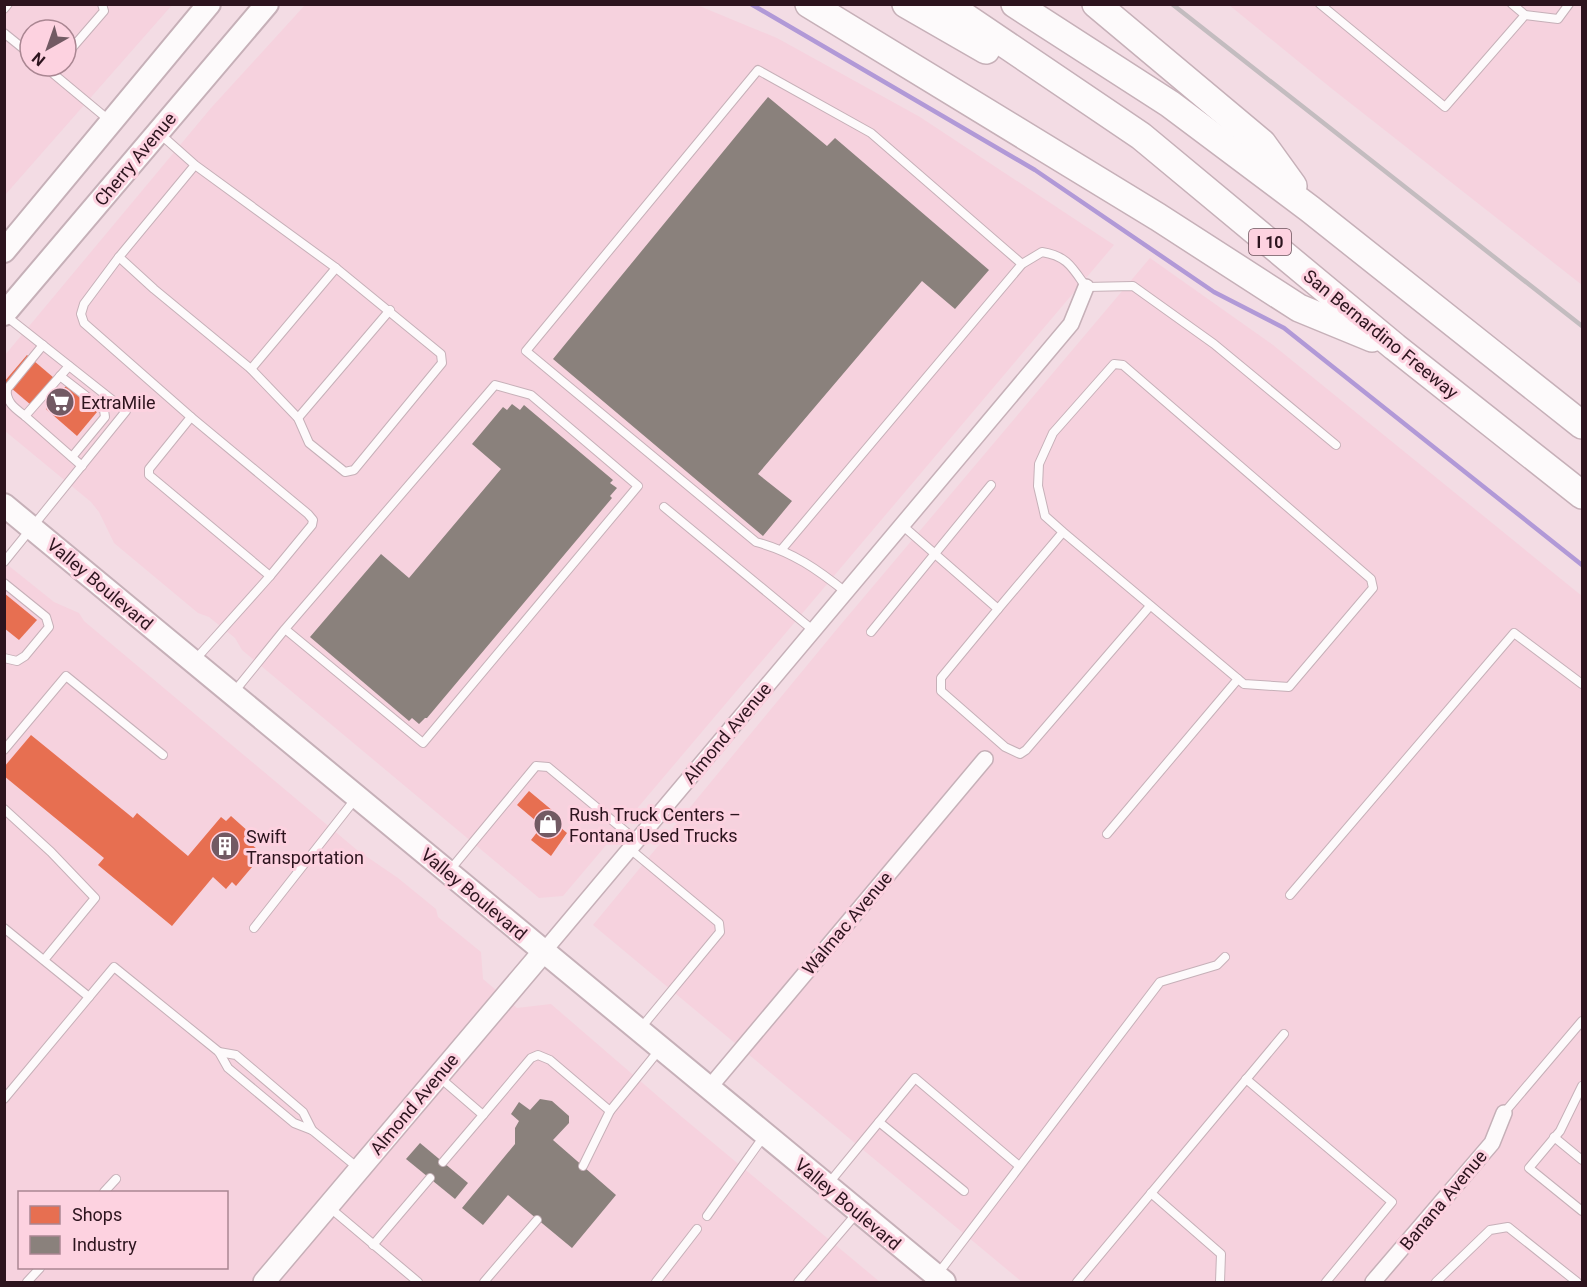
<svg xmlns="http://www.w3.org/2000/svg" width="1587" height="1287" font-family="Roboto,sans-serif">
	<rect width="100%" height="100%" fill="#f3dce4"/>
	<g fill="#f6d2de" fill-rule="evenodd">
		<path d="M5,5H172L5,195ZM30,30H66V66H30Z"/>
		<path d="M305,5H697L777,38L920,117L1114,245L563,896L539,898L242,650L235,638L209,617L198,613L114,543L99,512L91,502L5,431V355L211,108Z"/>
		<path d="M1229,5H1582V285L1331,88Z"/>
		<path d="M1150,258L1273,345L1582,596V1282H1022L593,925L837,629Z"/>
		<path d="M4,562L54,602L79,613L84,621L357,850L398,878L436,909L438,917L481,952L483,979L517,1008L551,1004L682,1117L880,1282H5ZM20,1192H226V1268H20Z"/>
	</g>
	<g fill="#e76f51">
		<path d="M27,355L54,378L31,405L4,382Z"/>
		<path d="M66,386L97,412L77,436L46,409Z"/>
		<path d="M4,593L37,620L19,640L4,628Z"/>
		<path d="M31,735L133,818L137,813L188,856L221,817L226,821L231,816L250,833L245,839L263,854L236,886L232,882L226,889L213,877L172,926L98,865L104,858L4,776V767Z"/>
		<path d="M529,791L559,816L554,822L567,833L551,856L531,840L542,826L517,805Z"/>
	</g>
	<g fill="#8a817c">
		<path d="M768,97L827,146L835,138L989,270L955,309L922,281L758,474L792,501L763,536L553,359Z"/>
		<path d="M512,404L520,410L524,405L613,480L610,483L617,488L610,496L612,498L427,718H425L419,724L412,718L409,721L310,637L381,554L409,578L501,469L472,444L503,407L507,410Z"/>
		<path d="M540,1099L552,1101L569,1116V1123L553,1140L616,1195L572,1248L508,1195L483,1225L462,1208L515,1144V1128L519,1121L511,1114L519,1102L530,1110Z"/>
		<path d="M420,1143L468,1183L455,1199L406,1159Z"/>
	</g>
	<g fill="none" stroke-linecap="round" stroke-linejoin="round">
		<path stroke="#b199d7" stroke-width="4.5" d="M751,4L1035,170L1214,292L1284,328L1582,565"/>
		<g stroke="#c6b0b8" stroke-width="10">
			<g id="lane">
				<path d="M1320,4L1445,107L1525,15"/>
				<path d="M1512,4L1525,15L1558,19L1569,4"/>
				<path d="M4,9L8,4"/>
				<path d="M4,33L30,54"/>
				<path d="M66,55L104,11L102,4"/>
				<path d="M44,66L110,121"/>
				<path d="M159,133L195,165L336,268L441,354L442,363L354,470L345,472L309,443L298,418L251,369L154,289L119,257L195,165"/>
				<path d="M119,257L84,304L81,314L84,323L191,417L149,469V475L270,576L194,661"/>
				<path d="M69,366L25,416L82,466"/>
				<path d="M251,369L336,268"/>
				<path d="M60,376L104,410L105,417L72,457"/>
				<path d="M25,416C16,409 5,402 7,389L43,345"/>
				<path d="M191,417L308,514L313,520L312,525L270,576"/>
				<path d="M298,418L390,310"/>
				<path d="M664,507L814,631"/>
				<path d="M903,526L998,609L1063,532L1244,684L1289,687L1373,588L1371,579L1123,365L1114,364L1053,433L1039,464L1038,486L1045,516L1063,532"/>
				<path d="M782,549L1022,264L1042,252C1067,256 1072,267 1086,287L1133,286L1214,344L1336,445"/>
				<path d="M4,562L126,411L6,316"/>
				<path d="M4,583L46,617L49,627L25,656L17,661L4,658"/>
				<path d="M847,593C817,569 793,552 756,542L526,351L758,70L871,133L1022,264"/>
				<path d="M998,609L941,678V691L1005,747L1020,754L1026,750L1150,606"/>
				<path d="M871,632L991,485"/>
				<path d="M234,692L285,629L495,385L531,395L638,486L423,743L285,629"/>
				<path d="M4,750L66,676L163,755"/>
				<path d="M4,809L51,852L95,898L44,960"/>
				<path d="M1107,834L1238,679"/>
				<path d="M630,849L719,923L720,932L640,1029"/>
				<path d="M450,870L536,766L548,767L637,841"/>
				<path d="M1290,895L1514,633L1582,684"/>
				<path d="M4,928L89,997"/>
				<path d="M254,928L356,798"/>
				<path d="M219,1052L236,1055L303,1112L312,1130"/>
				<path d="M439,1077L483,1115L531,1058L538,1055L550,1060L610,1111L660,1049"/>
				<path d="M1246,1079L1392,1202L1326,1282"/>
				<path d="M1582,1086L1560,1131L1529,1168L1582,1211"/>
				<path d="M4,1099L114,967L219,1052L228,1068L294,1123L312,1130L358,1168"/>
				<path d="M1504,1113L1582,1021"/>
				<path d="M879,1122L964,1191"/>
				<path d="M1554,1137L1582,1160"/>
				<path d="M443,1162L483,1115"/>
				<path d="M583,1166L610,1111"/>
				<path d="M829,1183L915,1078L1018,1165"/>
				<path d="M104,1192L116,1179"/>
				<path d="M1151,1193L1221,1254L1220,1282"/>
				<path d="M329,1207L418,1282"/>
				<path d="M707,1216L764,1136"/>
				<path d="M373,1245L430,1178"/>
				<path d="M937,1275L1160,982L1217,965L1225,957"/>
				<path d="M27,1282L40,1268"/>
				<path d="M484,1282L537,1220"/>
				<path d="M656,1282L697,1229"/>
				<path d="M798,1282L857,1213"/>
				<path d="M1077,1282L1284,1034"/>
				<path d="M1436,1282L1490,1230L1508,1227L1577,1282"/>
			</g>
		</g>
		<g stroke="#c6b0b8" stroke-width="18">
			<g id="street">
				<path d="M544,951L1071,324L1086,287"/>
				<path d="M709,1088L985,759"/>
				<path d="M1373,1282L1492,1143L1504,1113"/>
			</g>
		</g>
		<g stroke="#c6b0b8" stroke-width="24">
			<path id="secondary" d="M264,1282L544,951"/>
		</g>
		<g stroke="#c6b0b8" stroke-width="26">
			<g id="primary">
				<path d="M4,251L209,4"/>
				<path d="M4,314L267,4"/>
				<path d="M4,505L944,1282"/>
			</g>
		</g>
		<g stroke="#c6b0b8" stroke-width="30">
			<g id="highway">
				<path d="M809,4L1158,217L1299,308L1372,338"/>
				<path d="M906,4L986,50"/>
				<path d="M946,4L1141,136L1395,347L1582,495"/>
				<path d="M1015,4L1170,104L1310,209L1582,425"/>
				<path d="M1096,4L1262,143L1293,186"/>
			</g>
		</g>
		<use href="#lane" stroke="#fdfafb" stroke-width="8"/>
		<use href="#street" stroke="#fdfafb" stroke-width="15"/>
		<use href="#secondary" stroke="#fdfafb" stroke-width="21"/>
		<use href="#primary" stroke="#fdfafb" stroke-width="22"/>
		<use href="#highway" stroke="#fdfafb" stroke-width="27"/>
		<path stroke="#c3bcbf" stroke-width="4.5" d="M1172,4L1582,326"/>
	</g>
	<defs>
		<g id="supermarket-disc" transform="scale(1.5)"><circle r="9.5" fill="#725a63" stroke="#fdd2e0"/><path d="M-6-5.5h2.5l.6 2H6L4.5 2H-2.5L-4.4-4H-6ZM-1.5 3.2a1.3 1.3 0 1 0 .1 0ZM3 3.2a1.3 1.3 0 1 0 .1 0Z" fill="#fff"/></g>
		<g id="shop-disc" transform="scale(1.5)"><circle r="9.5" fill="#725a63" stroke="#fdd2e0"/><path d="M-5-2.5h2.3a2.7 3.5 0 0 1 5.4 0H5L5.5 6h-11ZM-1.5-2.5h3a1.5 2.3 0 0 0-3 0Z" fill="#fff"/></g>
		<g id="building-disc" transform="scale(1.5)"><circle r="9.5" fill="#725a63" stroke="#fdd2e0"/><path d="M-4-6H4V6H1V3H-1V6H-4ZM-2.5-4.3h1.7v1.8h-1.7ZM.8-4.3h1.7v1.8H.8ZM-2.5-1h1.7V.8h-1.7ZM.8-1h1.7V.8H.8Z" fill="#fff"/></g>
	</defs>
	<g fill-rule="evenodd">
		<use href="#supermarket-disc" x="60" y="402"/>
		<use href="#shop-disc" x="548" y="824"/>
		<use href="#building-disc" x="225" y="846"/>
	</g>
	<g text-anchor="middle" dominant-baseline="central" stroke-width="6" stroke-linejoin="round" paint-order="stroke">
		<rect fill="#fdd2e0" stroke="#6b4d58" stroke-width="1.5" x="1249" y="229" width="42" height="26" rx="4.5"/>
		<g font-size="16" font-weight="bold" fill="#2d141e">
			<text x="1270" y="242">I 10</text>
		</g>
		<g font-size="18" fill="#2d141e" stroke="#fdd2e0">
			<text transform="translate(135 159) rotate(-50)">Cherry Avenue</text>
			<text transform="translate(1381 334) rotate(39)">San Bernardino Freeway</text>
			<text transform="translate(100 584) rotate(40)">Valley Boulevard</text>
			<text transform="translate(727 733) rotate(-50)">Almond Avenue</text>
			<text transform="translate(474 894) rotate(40)">Valley Boulevard</text>
			<text transform="translate(847 923) rotate(-50)">Walmac Avenue</text>
			<text transform="translate(414 1104) rotate(-50)">Almond Avenue</text>
			<text transform="translate(1443 1200) rotate(-50)">Banana Avenue</text>
			<text transform="translate(848 1204) rotate(40)">Valley Boulevard</text>
		</g>
		<g font-size="18" fill="#2d141e" stroke="#fdd2e0" text-anchor="start">
			<text x="81" y="402">ExtraMile</text>
			<text x="569" y="814">Rush Truck Centers –<tspan x="569" dy="21">Fontana Used Trucks</tspan></text>
			<text x="246" y="836">Swift<tspan x="246" dy="21">Transportation</tspan></text>
		</g>
	</g>
	<rect width="1587" height="1287" fill="none" stroke="#2d141e" stroke-width="12"/>
	<rect x="18" y="1191" width="210" height="78" fill="#fdd2e0" stroke="#aa8692" stroke-width="1.5"/>
	<rect x="30" y="1206" width="30" height="18" fill="#e76f51" stroke="#aa8692" stroke-width="1.5"/>
	<text x="72" y="1221" font-size="18" fill="#2d141e">Shops</text>
	<rect x="30" y="1236" width="30" height="18" fill="#8a817c" stroke="#aa8692" stroke-width="1.5"/>
	<text x="72" y="1251" font-size="18" fill="#2d141e">Industry</text>
	<g transform="translate(48 48) rotate(220)"><circle r="28" fill="#fdd2e0" stroke="#aa8692" stroke-width="1.5"/>
	<path d="M0-4.5L10 22L0 15L-10 22Z" fill="#725a63"/>
	<text y="-9" font-size="16" font-weight="bold" text-anchor="middle" fill="#2d141e">N</text>
	</g>
</svg>
